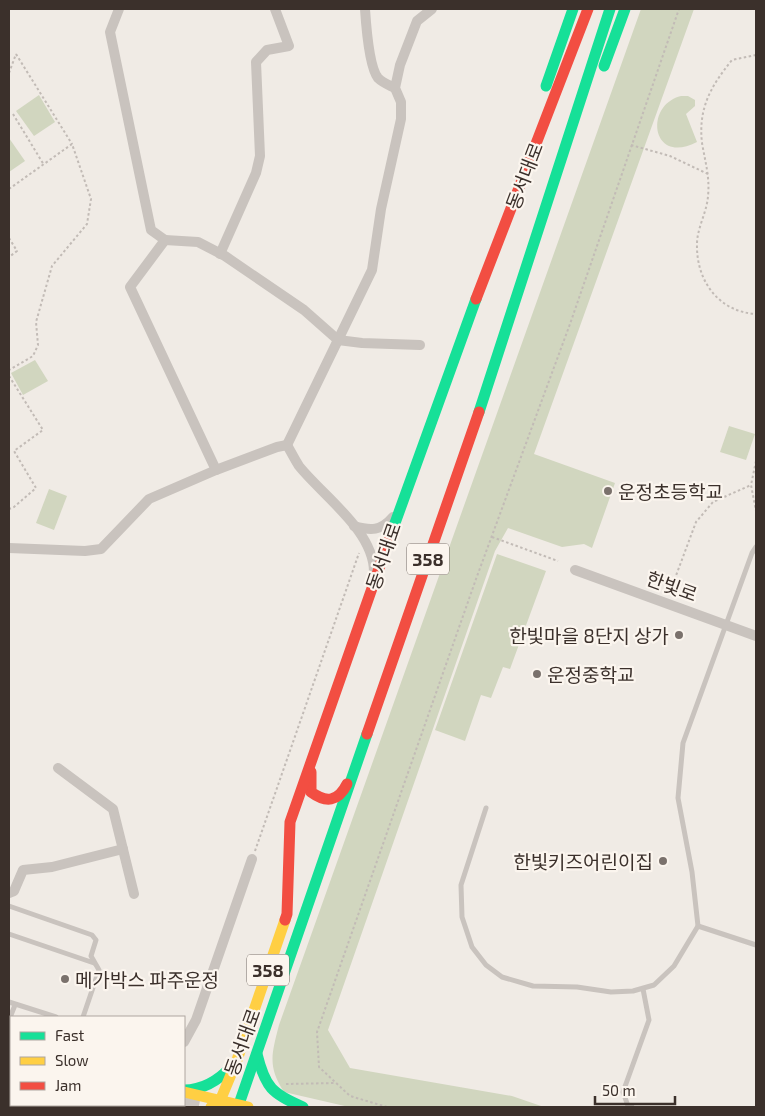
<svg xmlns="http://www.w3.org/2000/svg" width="765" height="1116" font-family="'Exo 2','Noto Sans KR',sans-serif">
	<rect width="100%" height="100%" fill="#f0ebe5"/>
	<g fill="#d1d6bf">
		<path d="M641,9H694L534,454L615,483L592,548L584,544L562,547L508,528L495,551L328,1030L350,1068L512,1096L544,1107H349L284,1092C267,1066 272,1053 279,1025Z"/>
		<path d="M39,95L55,122L34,136L16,111Z"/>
		<path d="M681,96H688L695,100V106L686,114L697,142C651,166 644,105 681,96Z"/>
		<path d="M9,138L25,161L9,172Z"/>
		<path d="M35,360L48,381L23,395L11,373Z"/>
		<path d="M729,426L755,434L746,460L720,452Z"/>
		<path d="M49,489L67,496L54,530L36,523Z"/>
		<path d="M497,554L546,571L510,669L503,667L491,698L481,695L465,741L435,730Z"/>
	</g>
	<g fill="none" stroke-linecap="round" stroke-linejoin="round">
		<path stroke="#ccc6c0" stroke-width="15" stroke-dasharray="15 8" stroke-linecap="butt" d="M184,1104L199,1107"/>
		<g stroke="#c2bbb6" stroke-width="2" stroke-dasharray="2.5 2.5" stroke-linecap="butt">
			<path d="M16,54L72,144"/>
			<path d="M756,55L732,60C711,86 698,108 702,143C705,161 710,177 708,196C707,212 697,228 697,244C696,281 719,312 756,314"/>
			<path d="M9,73L16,54"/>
			<path d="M13,114L44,165"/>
			<path d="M631,145L670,156L708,174"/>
			<path d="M9,189L72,144L91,199L87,224L52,266L36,322L38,345L33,356L9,370"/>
			<path d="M9,238L17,251L9,257"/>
			<path d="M9,376L43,430L14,451L36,488L14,507L9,509"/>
			<path d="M756,461L751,485L756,511"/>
			<path d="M492,537L558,561"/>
			<path d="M671,589L696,522L713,502L751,485"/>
			<path d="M255,851L359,553"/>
			<path d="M286,1084L336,1083"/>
			<path d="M387,1107L350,1096L319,1067L317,1032L476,579L570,324L679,9"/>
		</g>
		<g stroke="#c9c3be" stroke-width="5">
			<path d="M486,808L461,885L462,917L472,947L486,965L502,977L533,986L577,987L611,992L633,991L654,985L674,966L698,926L692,872L678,798L683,743L752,553L756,547"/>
			<path d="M9,906L92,935L96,940L91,956L99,970L83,1017"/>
			<path d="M698,926L756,945"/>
			<path d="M9,934L94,963"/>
			<path d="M9,1002L56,1017"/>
			<path d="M9,1020L15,1005"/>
			<path d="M632,1107L628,1106L623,1092L649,1020L643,989"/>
		</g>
		<g stroke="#c9c3be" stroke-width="10">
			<path d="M119,9L110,32L151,230L165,240"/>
			<path d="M365,9C366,24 369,67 378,78C383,83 389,85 395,88"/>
			<path d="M220,254L256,173L260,156L256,62L267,50L289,46L275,9"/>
			<path d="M287,445L372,270L381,209L401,119V102L395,88L400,65L417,21L432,9"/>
			<path d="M287,445C291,452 295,460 299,466C323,496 374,531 374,572"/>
			<path d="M216,470L130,287L165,240L198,242L225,256L304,310L338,340L362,343L420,345"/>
			<path d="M354,526C371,531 381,531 393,517"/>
			<path d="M9,548L85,551L101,549L149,499L216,470L277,447L287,445"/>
			<path d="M575,570L756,636"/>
			<path d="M58,768L113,809L134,894"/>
			<path d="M9,893L14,891L23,870L52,867L123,849"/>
			<path d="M184,1042L196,1020L252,859"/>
			<path d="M15,1105L22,1107"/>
		</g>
		<g stroke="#16e098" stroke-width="11">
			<path d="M604,66L625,9"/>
			<path d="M546,86L573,9"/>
			<path d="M479,412L610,9"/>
			<path d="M390,537L476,299"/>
			<path d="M257,1054C265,1087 272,1094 303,1107"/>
			<path d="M9,1081L11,1082"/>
			<path d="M184,1090C204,1090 219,1080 232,1066"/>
			<path d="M82,1105L95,1107"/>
			<path d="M238,1107L367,734"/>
		</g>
		<g stroke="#ffcf43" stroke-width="11">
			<path d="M9,1031L11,1032"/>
			<path d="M184,1092L248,1107"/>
			<path d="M147,1107L149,1105"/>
			<path d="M211,1107L220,1101L237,1060L285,920"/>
		</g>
		<g stroke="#f24e42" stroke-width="11">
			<path d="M476,299L588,9"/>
			<path d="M367,734L479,412"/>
			<path d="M311,772V792C326,803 338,802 347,784"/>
			<path d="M285,920L287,914L290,822L390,537"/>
			<path d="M9,1043L11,1044"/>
			<path d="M9,1062L11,1064"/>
		</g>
	</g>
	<g fill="#7a716c" stroke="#fbf5ee" stroke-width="2">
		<circle cx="608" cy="491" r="5"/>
		<circle cx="679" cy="635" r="5"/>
		<circle cx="537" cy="674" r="5"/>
		<circle cx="663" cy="861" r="5"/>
		<circle cx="65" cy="979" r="5"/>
	</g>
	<g text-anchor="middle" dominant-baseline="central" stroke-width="4.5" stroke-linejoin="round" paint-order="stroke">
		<g fill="#fbf5ee" stroke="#756b66" stroke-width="1">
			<rect x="407" y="543.5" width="42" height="31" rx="4"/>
			<rect x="247" y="954.5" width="42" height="31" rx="4"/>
		</g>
		<g font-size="18" font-weight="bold" fill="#3b302b">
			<text x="428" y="559">358</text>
			<text x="268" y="970">358</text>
		</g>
		<g font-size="19" fill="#3b302b" stroke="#fbf5ee">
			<text transform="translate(524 176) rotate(-69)">동서대로</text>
			<text transform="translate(383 556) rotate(-71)">동서대로</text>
			<text transform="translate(672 586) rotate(20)">한빛로</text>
			<text transform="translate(242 1042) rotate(-70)">동서대로</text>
		</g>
		<g font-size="19" fill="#3b302b" stroke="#fbf5ee" text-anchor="start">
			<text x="618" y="491">운정초등학교</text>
			<text x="669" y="635" text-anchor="end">한빛마을 8단지 상가</text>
			<text x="547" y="674">운정중학교</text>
			<text x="653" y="861" text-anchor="end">한빛키즈어린이집</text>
			<text x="75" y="979">메가박스 파주운정</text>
		</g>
	</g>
	<rect width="765" height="1116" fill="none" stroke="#3b302b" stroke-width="20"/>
	<rect x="10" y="1016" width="175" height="90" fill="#fbf5ee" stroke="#aea6a0"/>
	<rect x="20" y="1032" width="25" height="8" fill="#16e098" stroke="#aea6a0"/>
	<text x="55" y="1041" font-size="15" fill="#3b302b">Fast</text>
	<rect x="20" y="1057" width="25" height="8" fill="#ffcf43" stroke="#aea6a0"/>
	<text x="55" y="1066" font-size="15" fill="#3b302b">Slow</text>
	<rect x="20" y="1082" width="25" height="8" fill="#f24e42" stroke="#aea6a0"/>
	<text x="55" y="1091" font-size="15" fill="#3b302b">Jam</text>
	<path d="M595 1096v8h80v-8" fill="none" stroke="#3b302b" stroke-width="2.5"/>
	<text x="602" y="1096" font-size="15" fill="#3b302b" stroke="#fbf5ee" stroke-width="4" paint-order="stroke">50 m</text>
</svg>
